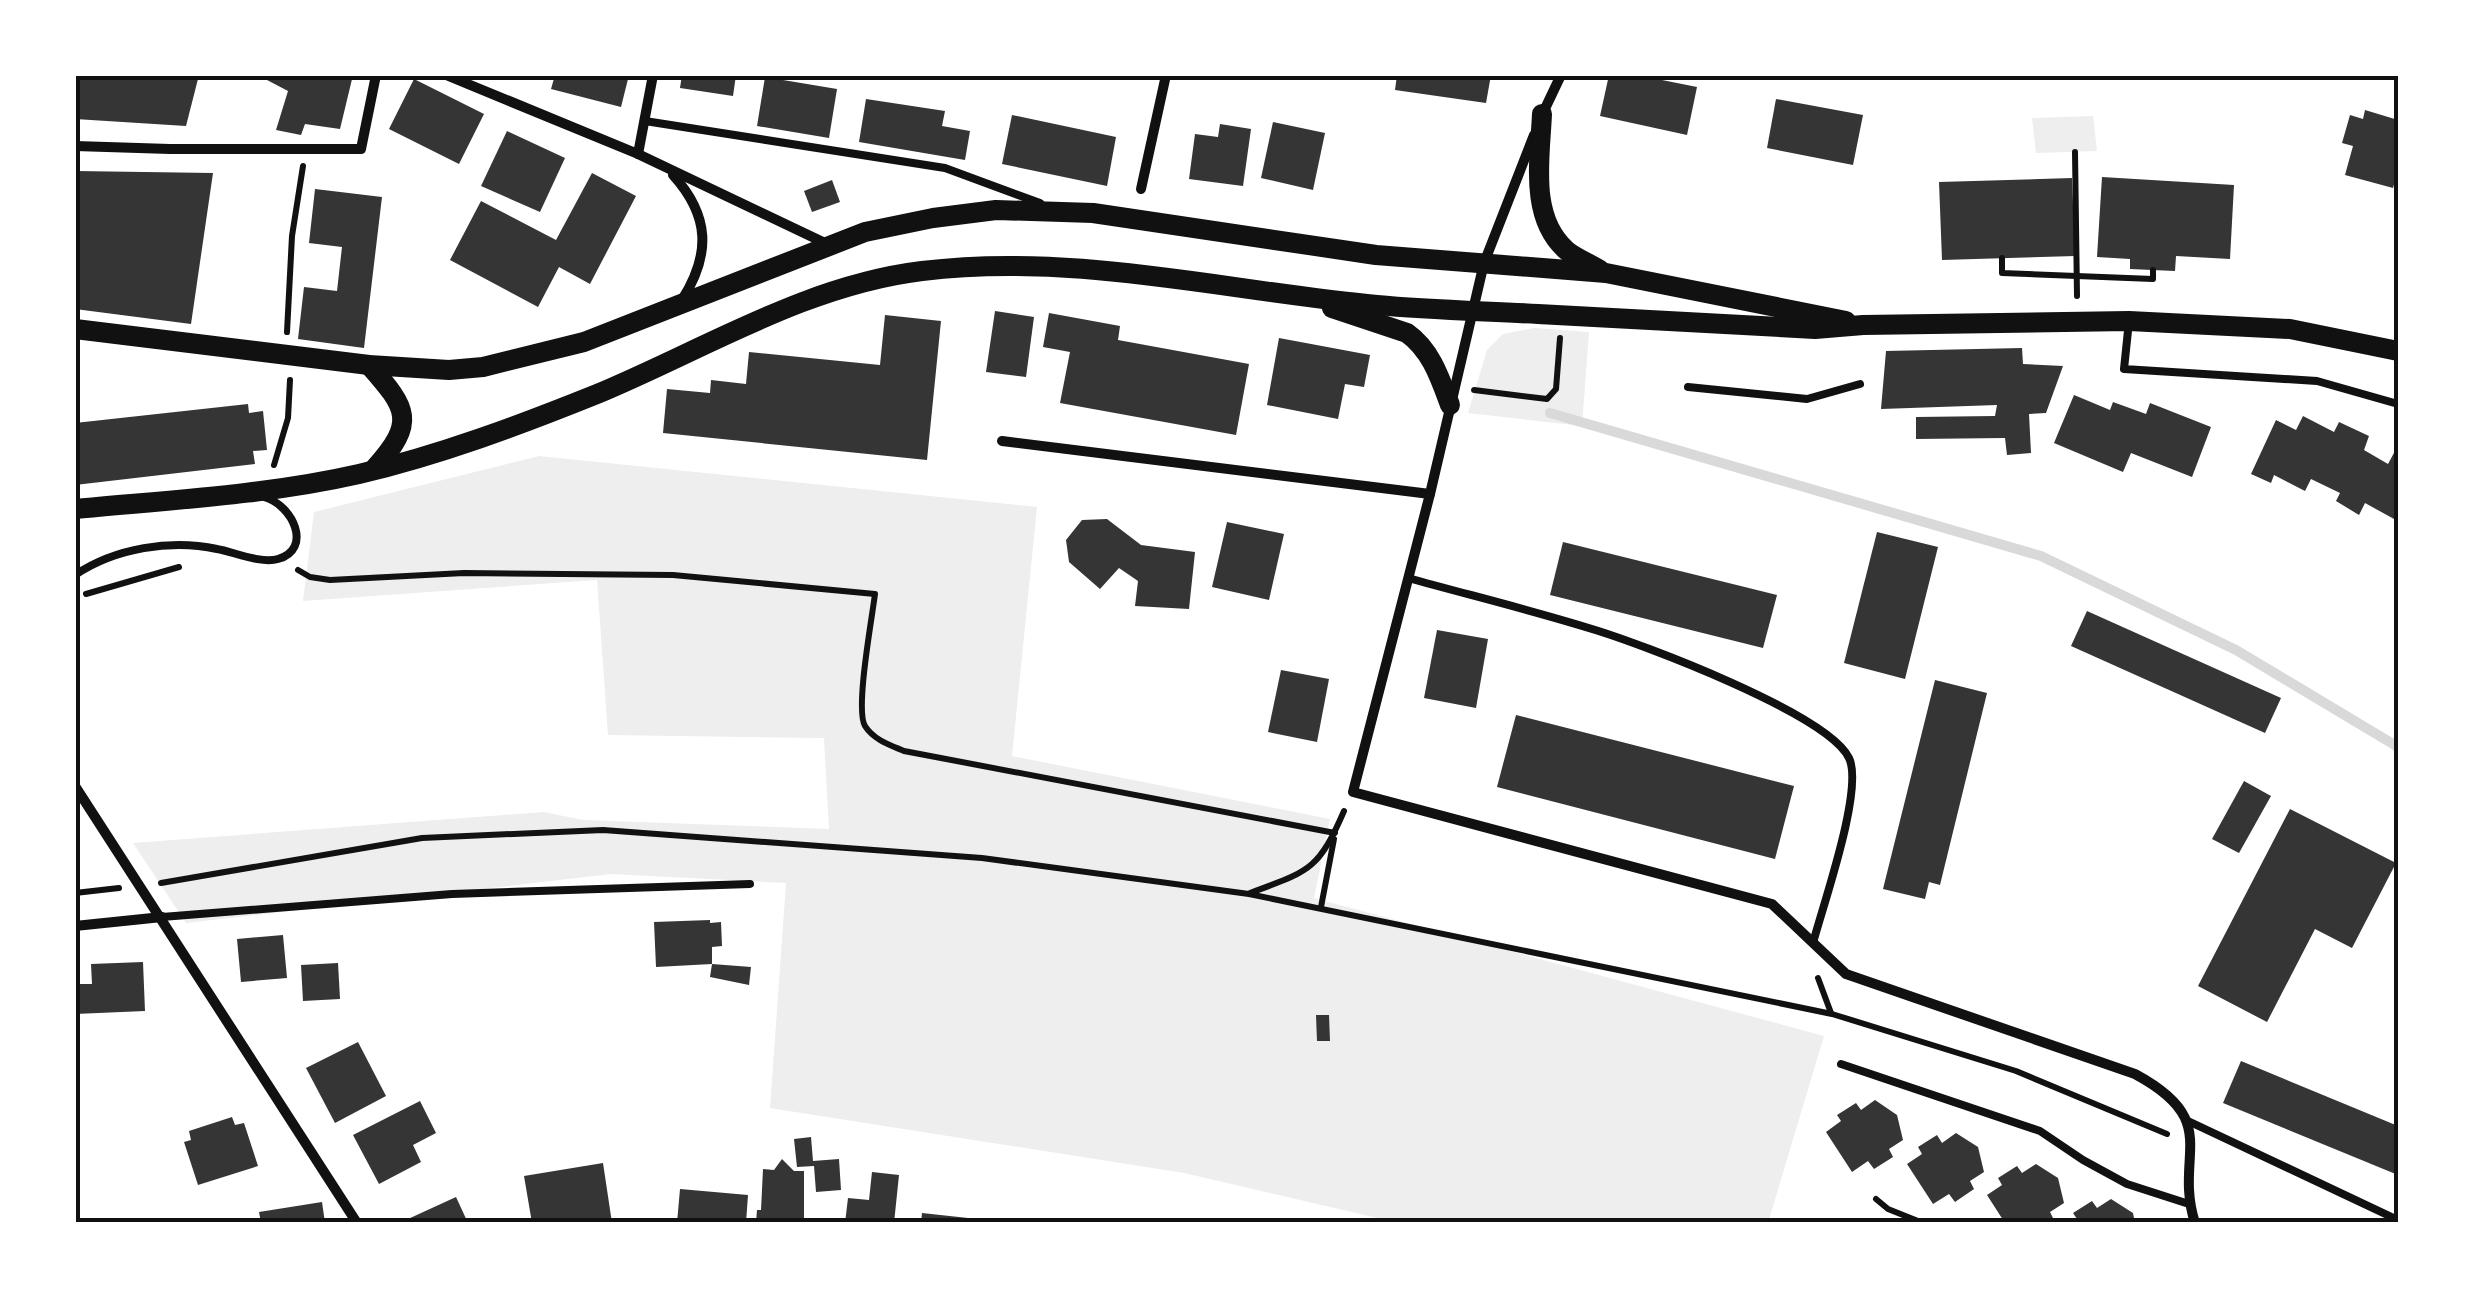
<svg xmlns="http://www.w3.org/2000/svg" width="2473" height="1298" font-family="'PT Sans',sans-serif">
	<rect width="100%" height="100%" fill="#fff"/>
	<g fill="#eee">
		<path d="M2093,116L2097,151L2036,153L2032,118Z"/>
		<path d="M1534,328L1589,332L1582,426L1468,413L1487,350L1503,334Z"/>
		<path d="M539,456L1037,507L1012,756L1330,819L1314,898L1824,1036L1768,1223H1399L1184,1173L770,1108L786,883L611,874L186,923L133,843L544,812L583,820L829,829L824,738L608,735L597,580L303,601L314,512Z"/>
	</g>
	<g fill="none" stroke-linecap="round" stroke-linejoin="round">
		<path stroke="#d9d9d9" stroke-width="10" d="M1550,413L2041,556L2236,650L2398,747"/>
	</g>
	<g fill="#353535">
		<path d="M75,75H199L186,126L75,119Z"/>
		<path d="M269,75H353L340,129L305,124L301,135L276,130L288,91L267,80Z"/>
		<path d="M555,75H629L621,107L551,89Z"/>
		<path d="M682,75H736L733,96L680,88Z"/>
		<path d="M1397,75H1491L1486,103L1395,90Z"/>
		<path d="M1609,75H1637L1697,87L1687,135L1600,116Z"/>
		<path d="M765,77L837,89L829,138L757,126Z"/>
		<path d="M414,79L484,114L459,164L389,129Z"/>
		<path d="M866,99L945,111L942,126L970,131L965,160L859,142Z"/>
		<path d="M1776,99L1863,115L1853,165L1767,148Z"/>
		<path d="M2365,110L2398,120V170L2393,188L2345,175L2353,146L2342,143L2350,115L2363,119Z"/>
		<path d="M1012,115L1116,137L1107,186L1002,164Z"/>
		<path d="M1273,122L1325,133L1313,190L1261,178Z"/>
		<path d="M1220,124L1251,129L1243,186L1189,179L1195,134L1218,137Z"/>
		<path d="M507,131L565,158L540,212L481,186Z"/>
		<path d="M75,171L213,173L191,324L75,309Z"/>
		<path d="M592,173L636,196L590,284L559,267L538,307L450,260L481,201L556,240Z"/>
		<path d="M2102,177L2234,185L2230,259L2176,256L2175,271L2130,269V259L2097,257Z"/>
		<path d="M2072,178L2075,256L1942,260L1939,182Z"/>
		<path d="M832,180L840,202L812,212L804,191Z"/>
		<path d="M315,189L382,197L364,348L298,339L304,287L337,291L342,247L309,243Z"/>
		<path d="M995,311L1034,317L1026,377L986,372Z"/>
		<path d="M1049,313L1120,326L1118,340L1249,364L1236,435L1060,403L1070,352L1043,347Z"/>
		<path d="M885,315L941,321L927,460L663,433L667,389L710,393L711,380L746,384L749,352L880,365Z"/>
		<path d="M1279,338L1370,355L1364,387L1345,384L1338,419L1267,405Z"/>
		<path d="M2022,348L2023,364L2063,366L2046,413L2029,414L2031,453L2007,455L2005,438L1916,439V417L1995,416L1997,405L1881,409L1886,351Z"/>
		<path d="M2074,395L2110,410L2113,402L2146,414L2150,403L2211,427L2192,477L2131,453L2123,472L2054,443Z"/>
		<path d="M248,404L249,413L263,411L267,450L253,451L255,464L75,485V423Z"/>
		<path d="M2303,416L2334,432L2339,422L2369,436L2364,450L2388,464L2395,451L2398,452V512L2394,519L2365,503L2359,515L2336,501L2340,493L2311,479L2305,491L2274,475L2271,483L2251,474L2276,420L2296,430Z"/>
		<path d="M1107,519L1141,545L1195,552L1189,609L1135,606L1138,581L1119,568L1100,589L1069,562L1066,540L1082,520Z"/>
		<path d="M1227,522L1284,534L1269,600L1212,587Z"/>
		<path d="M1877,532L1938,547L1905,679L1844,663Z"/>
		<path d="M1563,542L1777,595L1763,648L1550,595Z"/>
		<path d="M2087,611L2281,698L2265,733L2071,646Z"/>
		<path d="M1437,630L1488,639L1476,708L1424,698Z"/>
		<path d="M1281,670L1329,679L1317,742L1268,732Z"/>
		<path d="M1935,680L1987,693L1940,885L1929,882L1925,899L1883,889Z"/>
		<path d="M1516,715L1794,786L1775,859L1497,787Z"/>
		<path d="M2244,781L2271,796L2239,853L2212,839Z"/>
		<path d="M2290,809L2396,863L2352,948L2315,929L2267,1022L2198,986Z"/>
		<path d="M710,920V923L721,922L722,946L712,947V964L656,967L654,922Z"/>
		<path d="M283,935L287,978L241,982L237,939Z"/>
		<path d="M143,962L145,1011L75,1014V984H92L91,964Z"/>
		<path d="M338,963L340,999L303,1001L301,965Z"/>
		<path d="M712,964L751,967L749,985L710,977Z"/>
		<path d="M1316,1015H1329L1330,1041H1317Z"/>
		<path d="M358,1042L386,1096L335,1123L306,1068Z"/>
		<path d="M2241,1061L2398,1126V1175L2223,1103Z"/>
		<path d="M1875,1100L1897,1115L1903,1140L1889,1149L1893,1157L1874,1169L1868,1161L1852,1172L1826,1132L1841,1121L1837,1115L1856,1103L1861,1110Z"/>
		<path d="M420,1101L436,1133L413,1145L421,1162L379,1184L353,1135Z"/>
		<path d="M232,1117L235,1125L244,1123L258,1166L198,1185L184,1142L191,1140L189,1131Z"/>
		<path d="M1956,1133L1978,1147L1984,1172L1970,1181L1974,1189L1955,1202L1949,1194L1933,1204L1907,1164L1922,1154L1918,1147L1937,1135L1942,1143Z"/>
		<path d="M811,1137L813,1161L839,1159L841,1190L816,1192L814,1166L797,1167L794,1139Z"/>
		<path d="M782,1159L794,1171H804V1223H756L757,1210H761L763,1169L774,1170Z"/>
		<path d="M603,1163L612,1223H532L524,1176Z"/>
		<path d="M2036,1164L2058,1178L2064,1203L2050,1212L2054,1220L2049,1223H2005L1987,1195L2002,1185L1998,1178L2017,1166L2022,1173Z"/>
		<path d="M872,1172L899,1175L894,1223H845L848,1198L869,1200Z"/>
		<path d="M680,1189L748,1195L746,1223H677Z"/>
		<path d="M456,1197L468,1223H410L408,1219Z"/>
		<path d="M2111,1199L2133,1213L2135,1223H2072L2077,1219L2073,1213L2092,1201L2097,1208Z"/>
		<path d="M322,1202L325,1223H261L259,1212Z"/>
		<path d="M922,1213L968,1218L967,1223H921Z"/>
	</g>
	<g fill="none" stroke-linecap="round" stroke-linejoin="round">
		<g stroke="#111" stroke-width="6">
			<path d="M2075,152L2077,296"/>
			<path d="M2002,258V273L2153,279V270"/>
			<path d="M287,332L292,236L303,166"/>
			<path d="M1474,390L1547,399L1556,389L1560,338"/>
			<path d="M274,465L288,418L290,380"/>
			<path d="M298,570L310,577L330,580L464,573L673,575L875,594C872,618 855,710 865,726C874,740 890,745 904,751L1335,833"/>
			<path d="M86,594L179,567"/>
			<path d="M161,883L422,838L603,830L982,858L1249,894L1832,1014L2016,1071L2167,1134"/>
			<path d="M75,893L119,888"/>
			<path d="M1250,893C1309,871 1318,871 1344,811"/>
			<path d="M1321,907L1334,839"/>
			<path d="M1818,978L1831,1013"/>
			<path d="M1876,1199L1888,1209L1923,1223"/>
		</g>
		<g stroke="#111" stroke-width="8">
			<path d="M645,121L945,168L1040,203"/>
			<path d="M2129,321L2124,369L2317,381L2398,404"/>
			<path d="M1688,387L1807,399L1860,384"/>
			<path d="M75,575C115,548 171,539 217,549C234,552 261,564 278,559C313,549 293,505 264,497"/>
			<path d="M1408,578C1469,595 1531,610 1592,629C1642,644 1828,714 1849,758C1864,789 1823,905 1813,943"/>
			<path d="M162,917L452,894L750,884"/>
			<path d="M1841,1064L2040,1131L2083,1160L2127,1184L2189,1204"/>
			<path d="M2188,1121L2398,1220"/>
		</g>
		<g stroke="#111" stroke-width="10">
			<path d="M446,75L638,154L825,243"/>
			<path d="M1542,115L1561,75"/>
			<path d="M1534,135L1484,263L1430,494L1353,792L1772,904L1846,974L2135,1074C2224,1122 2173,1154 2195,1223"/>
			<path d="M75,146L170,149H361L376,75"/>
			<path d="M638,154L653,75"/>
			<path d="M673,175C710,216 711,254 682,300"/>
			<path d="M1141,189L1166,75"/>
			<path d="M1002,441L1430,494"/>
			<path d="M75,786L357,1223"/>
			<path d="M75,926L162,917"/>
		</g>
		<g stroke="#111" stroke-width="20">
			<path d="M1542,114C1540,159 1529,217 1566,250C1575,258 1589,263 1600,270"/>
			<path d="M1332,308L1407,333C1431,350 1440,378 1450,405"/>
			<path d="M75,329L369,365L449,370L483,367L584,342L865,232L933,218L996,210L1093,213L1376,255L1606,273L1846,321"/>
			<path d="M369,365C408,409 416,422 375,468"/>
			<path d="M75,509C169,500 267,495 359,474C440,455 520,425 597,394C703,350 806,285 922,271C1075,252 1226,291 1377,305C1430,310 1484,311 1538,314C1630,319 1722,324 1815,329L1863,325L2129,321L2290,329L2398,351"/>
		</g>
	</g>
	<rect width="2473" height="1298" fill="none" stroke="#ffffff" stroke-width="155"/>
	<rect x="78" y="78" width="2318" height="1142" fill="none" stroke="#111" stroke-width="4"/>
</svg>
